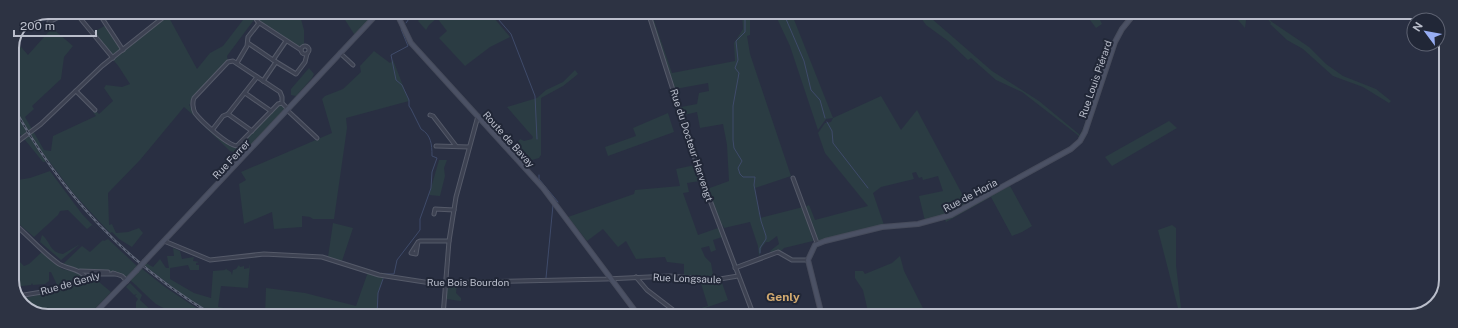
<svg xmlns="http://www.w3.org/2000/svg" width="1458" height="328" font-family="'Public Sans',sans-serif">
	<rect width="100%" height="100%" fill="#292f42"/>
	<g fill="#2b3c43">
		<path d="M241,12H299L304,30V46L301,50L259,23L256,17L227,56L228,62L189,105L199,117V120L184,107L140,160L108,193L109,225L112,224L116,233L128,232L139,228L143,233L132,247L119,239L112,232L110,233L73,193L49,161L43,162L12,124V48L15,40L28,55L52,28L73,46L64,57L61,79L32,106L34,109L25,117L44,150L51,151L53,136L96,116L93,112L95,110L99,114L113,101L104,88L106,85L122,87L130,84L119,67L92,33L106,25L123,50L167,14L197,69L210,53L223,46L243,20L244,18Z"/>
		<path d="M340,12H378L356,37Z"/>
		<path d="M421,12H489L510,37L490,47L465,66L439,38L447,31L437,18L429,25L426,30L418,21L423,14Z"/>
		<path d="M649,12H651L672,73L735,61L734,43L743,29L742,12H750V35L747,36L750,54L791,176L755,188L760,218L803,207L813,241L784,248L780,252L772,253L770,251L779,244L777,236L769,242H766L762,247L759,257L758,246L750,222L724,228L723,225L721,227L707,189L729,181L727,145L723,124L700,128L697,112L684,115L681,107L697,104L699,93L709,91L708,83L675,89Z"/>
		<path d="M774,12H791L833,118L881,96L901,130L917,110L968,205L951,214L925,221L919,196L943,191L938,176L923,180L922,177L919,178L916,172L912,173L914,179L881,187L873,193L884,225L817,241L805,207L809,205L815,220L868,206L825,153L818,133L825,123L831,122L833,118L826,119L818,130L790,46Z"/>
		<path d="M917,12H924L992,71L1039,101L1080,135L1087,120L1108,57C1107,69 1085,134 1077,141L1079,136L1022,92L996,80L971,58L968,60L948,41L926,25Z"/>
		<path d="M1084,12L1099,13L1101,14L1098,16L1102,24L1096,28Z"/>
		<path d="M1232,13H1247L1245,28Z"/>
		<path d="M1262,13L1272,22L1309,47L1326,64L1343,76L1376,89L1391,101L1389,103L1363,87L1333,76L1303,49L1287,40L1270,24L1271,23Z"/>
		<path d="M374,51L390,63L393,60L409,101L346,118L347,128L334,219H313L310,217L302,216V227L274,229L272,212L244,224L239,184L246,180L241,172L332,133L322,99L325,96L343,89L361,72L360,66Z"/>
		<path d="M309,68L314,74L312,78L298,94L296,96L291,95V89Z"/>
		<path d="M575,70L578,74L563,86L541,98V155L539,158L521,163L511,153L520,139L524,141L532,139L533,137L507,107L537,98L546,90L563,82Z"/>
		<path d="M278,105L284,107V110L244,152L240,146Z"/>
		<path d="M668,113L674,132L608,156L605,147L636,136L633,128Z"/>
		<path d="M1169,121L1177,128L1112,166L1105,157Z"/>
		<path d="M207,125L229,145L237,147L241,155L238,159L234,152L230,151L206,128Z"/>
		<path d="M439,160H447L444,168L445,176L440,196L429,195Z"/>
		<path d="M695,165L700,181L687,183L689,192L683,193L698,235L718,228L722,237L713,240L716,250L711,252L709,246L701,248L705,257L711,263L714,280H721L728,300L705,308L712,316L682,314L708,306L699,277L684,275V264L667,262L665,257L636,259L626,241L618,247L603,229L587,241L568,217L634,194L635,190L680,186L676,169Z"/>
		<path d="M50,171L82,214L100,233L92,225L87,229L68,210L60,211L58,215L34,237L12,218V181L30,178Z"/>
		<path d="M1010,186L1032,226L1022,232L1012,236L991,197L946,222L945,219Z"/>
		<path d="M333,223L353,228L342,261L328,257Z"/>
		<path d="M1172,225L1176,228V265L1182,316H1180L1158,230Z"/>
		<path d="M42,235C51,242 49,252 63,254L80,244L61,260L40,242Z"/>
		<path d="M108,239L137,266L126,278L111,271L75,270L62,265L82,246L90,252L103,240L104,241Z"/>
		<path d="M173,248L180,251L182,259L194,257L193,261L199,262L196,263V265H199V270H190L188,265L170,268V279L194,293L211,298L213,271L225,270L227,267L226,269L231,272L232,275L233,270L236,269L239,265L240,267L244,266V269L249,268L250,263L248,288L221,286L218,307L265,315L266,288L305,293L356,306L368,272L384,276L378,293L377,316L215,315L184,296L144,265L146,263L153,267L160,259L166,268H169L167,256H174Z"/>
		<path d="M42,252L62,269L80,273L81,277L58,287L51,272H49V281L45,284L33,285L32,283L31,285L14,287L12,262L17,259L24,266L29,264Z"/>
		<path d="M900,256L904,271L927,316H869L863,290L855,278V271H863L865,274L892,263Z"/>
		<path d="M141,268L165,287L207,315C191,315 169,313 156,304C147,297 139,287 130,280Z"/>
		<path d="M89,278L99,282L111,292L89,315H41L26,307L25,298L52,292Z"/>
		<path d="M130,283L142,295L140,300L154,313L153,315H136V302L138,299L135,296L137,294L134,295L126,287Z"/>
		<path d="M457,284L456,293L461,298V301L446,299L448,285Z"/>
	</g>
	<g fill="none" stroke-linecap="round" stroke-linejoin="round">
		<g stroke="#3f4b6a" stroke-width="1">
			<path d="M492,12L511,34L535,96L537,139"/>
			<path d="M745,12V32L736,41L738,60L735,68L739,73L733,106V140L734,148L742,161L738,168L740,174L743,177H755L754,185L761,221L766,236V239L760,248V253"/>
			<path d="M783,12L804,61L811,90L820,100L825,118"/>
			<path d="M406,23L414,12"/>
			<path d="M827,122L832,131L833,143L868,188"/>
			<path d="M539,175V179L558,202"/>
			<path d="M384,274H394L397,260L420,230V219L431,188L432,172L437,158L432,156C432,144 431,135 421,129L411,109L409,106V100L402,85L396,80L391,55L408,46L401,29"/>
			<path d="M546,278L553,205"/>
			<path d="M377,316L378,293L383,279"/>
		</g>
		<g stroke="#555a69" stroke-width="5">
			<g id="street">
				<path d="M75,12L113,58"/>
				<path d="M98,12L123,50"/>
				<path d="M258,12L256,19L258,22L301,50"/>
				<path d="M648,12L700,174L754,316"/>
				<path d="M49,22L69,12"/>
				<path d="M248,43L273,60L286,41"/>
				<circle cx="305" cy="50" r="4"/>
				<path d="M340,53L353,65"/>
				<path d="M273,60L296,74L305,62L307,54"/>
				<path d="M237,63L247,46L248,37L259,23"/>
				<path d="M263,81L276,62"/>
				<path d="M76,91L95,110"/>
				<path d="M245,93L271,111"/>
				<path d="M282,103L278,104L237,146C227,145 201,121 195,113C193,109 192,102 194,98L228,62L233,61L280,92L282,97V103L288,109"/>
				<path d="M287,110L317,138"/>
				<path d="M228,114L252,131"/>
				<path d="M430,115L433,116L456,146"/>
				<path d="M213,129L223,116L228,114L257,77"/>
				<path d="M12,146L41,124L102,66L170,12"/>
				<path d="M436,146L469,147"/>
				<path d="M793,178L817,243"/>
				<path d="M434,214L435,209L454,210"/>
				<path d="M12,222C28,235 42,252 59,264C67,269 81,269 86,278"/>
				<path d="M164,241L210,260L264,254L322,257L379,275L431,283L606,279L670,276L714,280L738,276"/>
				<path d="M418,242L416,254L411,253L418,242L420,241H449"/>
				<path d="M735,268L778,252L792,260H808"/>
				<path d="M80,271L108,272"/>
				<path d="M113,273L122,276L127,281"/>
				<path d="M636,277L647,290L681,316"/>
				<path d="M18,296L54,290L98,274H115"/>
				<path d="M443,316L449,241L456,197L478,116"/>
			</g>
		</g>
		<g stroke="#464b5b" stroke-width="6">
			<g id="secondary">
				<path d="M396,12L411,43L543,188L639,316"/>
				<path d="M145,261L379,12"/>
				<path d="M93,315L136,271"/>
				<path d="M822,316L808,260L815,245L825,241L882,227L918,224L951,215L1071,149L1080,141L1085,132L1115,42L1122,29L1135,13"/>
			</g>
		</g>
		<use href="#street" stroke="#3d4252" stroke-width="3"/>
		<use href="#secondary" stroke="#4b5164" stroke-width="4"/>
		<g stroke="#5f6678" stroke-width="2.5">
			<path id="rail" d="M12,104C59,192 128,265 213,315"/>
		</g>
		<use href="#rail" stroke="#212737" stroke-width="1" stroke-dasharray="3" stroke-linecap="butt"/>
		<g stroke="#464b5b" stroke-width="6" stroke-linecap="butt">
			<path id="secondary-bridge" d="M136,271L145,261"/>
		</g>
		<use href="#secondary-bridge" stroke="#4b5164" stroke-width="4"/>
	</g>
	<g text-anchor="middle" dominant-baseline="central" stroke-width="4" stroke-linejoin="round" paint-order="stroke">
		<g font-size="10" fill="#babecb" stroke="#212737">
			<text transform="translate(1095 79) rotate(-71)">Rue Louis Piérard</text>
			<text transform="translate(509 139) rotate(48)">Route de Bavay</text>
			<text transform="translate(692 145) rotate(72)">Rue du Docteur Harvengt</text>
			<text transform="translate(231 159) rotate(-47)">Rue Ferrer</text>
			<text transform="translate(970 195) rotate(-28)">Rue de Horia</text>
			<text transform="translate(687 278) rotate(2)">Rue Longsaule</text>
			<text x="468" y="282">Rue Bois Bourdon</text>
			<text transform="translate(70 283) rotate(-16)">Rue de Genly</text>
		</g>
		<g font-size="12" font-weight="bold" fill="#d1a96f" stroke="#212737">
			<text x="783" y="297">Genly</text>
		</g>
	</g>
	<path d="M0 0H1458V328H0ZM48 19H1410A29 29 0 0 1 1439 48V280A29 29 0 0 1 1410 309H48A29 29 0 0 1 19 280V48A29 29 0 0 1 48 19Z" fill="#2d3343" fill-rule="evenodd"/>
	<path fill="none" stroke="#babecb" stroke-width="2" d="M48 19H1410A29 29 0 0 1 1439 48V280A29 29 0 0 1 1410 309H48A29 29 0 0 1 19 280V48A29 29 0 0 1 48 19Z"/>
	<g transform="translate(1426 32) rotate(302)"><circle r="19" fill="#212737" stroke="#5e6372"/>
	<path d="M0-3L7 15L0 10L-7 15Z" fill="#97adf3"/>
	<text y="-6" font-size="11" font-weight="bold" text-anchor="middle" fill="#babecb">N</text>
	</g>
	<path d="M14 30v6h82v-6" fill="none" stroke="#babecb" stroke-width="2"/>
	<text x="20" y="30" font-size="12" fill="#babecb" stroke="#212737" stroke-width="3" paint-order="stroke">200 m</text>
</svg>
